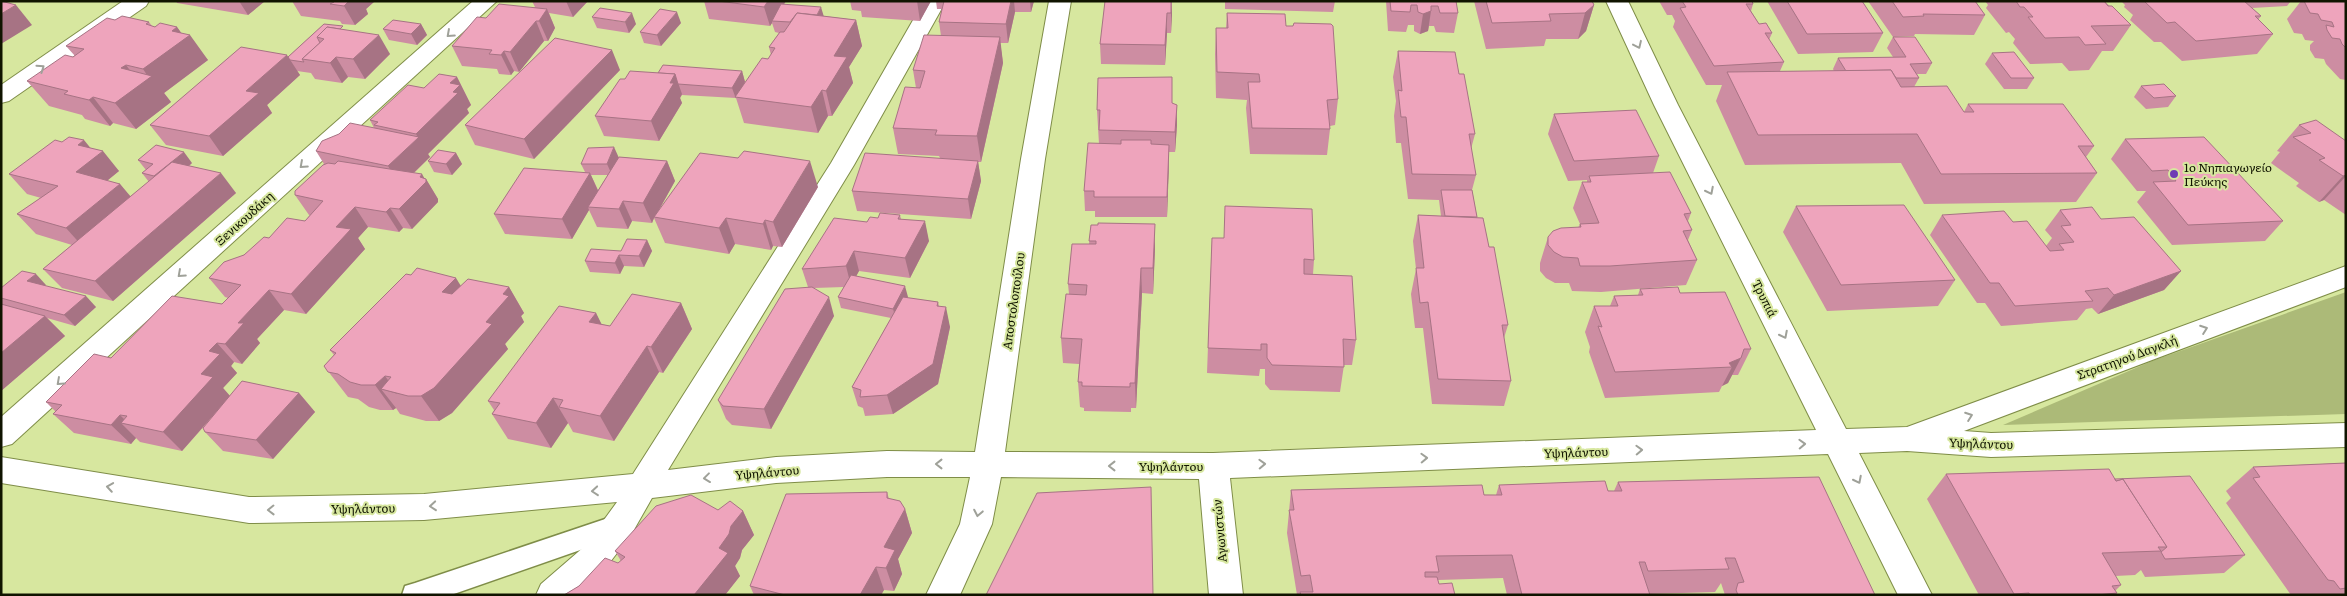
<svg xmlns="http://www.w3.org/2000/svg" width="2347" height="596" font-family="Literata,serif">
	<rect width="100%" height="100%" fill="#d7e79f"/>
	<path fill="#acba78" d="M2346,292V414L2003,425L2152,361Z"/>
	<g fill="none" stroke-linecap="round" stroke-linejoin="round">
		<g stroke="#7f8d48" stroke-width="3">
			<path id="lane" d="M620,514L629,517L633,525L629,533L451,595H402L405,586L415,583Z"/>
		</g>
		<g stroke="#7f8d48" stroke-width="2">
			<g id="street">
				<path d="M123,1H149L146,6L9,101L1,103V85Z"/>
				<path d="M473,1H497L12,444L1,447V417Z"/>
				<path d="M924,1H946L854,165L668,470L776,457L887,451L975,452L1021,159L1049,1H1071L1045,159L1005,452L1213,453L1816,430L1654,105L1606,1H1628L1678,105L1846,429L1907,427L2346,266V287L1964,431L1991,433L2346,423V447L1991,457L1907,451L1859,453L1932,595H1898L1828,454L1230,478L1243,595H1209L1199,479L1001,477L992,524L960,595H926L960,524L970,477H887L776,483L652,498L631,535L607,566L576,595H536L541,584L585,546L617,502L424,520L249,523L1,483V457L249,497L424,494L633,474L831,163Z"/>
			</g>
		</g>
		<use href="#lane" fill="#fff" fill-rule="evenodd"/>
		<use href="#street" fill="#fff" fill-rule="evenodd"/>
	</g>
	<g fill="#cd8da2" fill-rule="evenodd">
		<path d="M176,1H265L248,15L177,3Z"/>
		<path d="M292,1H375L366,9L368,14L355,25L342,24L340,21L301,16Z"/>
		<path d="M532,1H588L573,17L549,13L555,28L548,41H544L519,72L514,71L511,75L499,74L497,69L462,66L452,46L535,7Z"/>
		<path d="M704,1H786L784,4L824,16L856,20L862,46L849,67L853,83L832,116H828L818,133L744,123L736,98L682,95L680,98L682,103L659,141L604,136L595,116L625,79L658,73L742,71L745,82L742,87L768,59L771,55L769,47L779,33L775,32L772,23L770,26L709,19Z"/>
		<path d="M850,1H931L920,21L862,17L861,11L852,10Z"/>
		<path d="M936,1H1034L1031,12H1015L1008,43H1000L1003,63L981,162H978L981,181L971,219L857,211L852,191L940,158L939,156L898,154L893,128L916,88L913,70L941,36L939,22L942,9H937Z"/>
		<path d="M1172,1L1171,33H1167L1165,65L1101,64L1100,44Z"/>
		<path d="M1225,1H1335L1333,12L1225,9Z"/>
		<path d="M1386,1H1456L1458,13L1454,33L1436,32L1434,26H1429L1428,31L1420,34L1414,31V25H1408L1406,32L1388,31Z"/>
		<path d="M1474,1H1592L1594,5L1586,31L1578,39H1546L1544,46L1486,49Z"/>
		<path d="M1659,1H1752L1753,4L1751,11L1759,24L1772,33L1769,40L1784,62L1780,71H1834L1833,69L1838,58L1893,57L1887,48L1893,37L1932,63L1926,74H1917L1919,78L1914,87L1964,112L1968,104L2094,146L2086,157L2097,173L2076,202L1924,204L1901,163L1745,165L1716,101L1722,85H1706L1673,27L1675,21L1672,15H1667Z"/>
		<path d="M1767,1H1862L1883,33L1873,52L1798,54Z"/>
		<path d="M1868,1H1975L1985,15L1974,35L1915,34L1914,36L1893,37Z"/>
		<path d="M1985,1H2104L2131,25L2113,51H2102L2089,70L2069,71L2062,63L2030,64L2013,43L2015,39L2009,32L2006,33L1986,8L1988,5Z"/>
		<path d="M2121,1H2291L2287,6L2252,8L2261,16L2258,20L2273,34L2257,54L2182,61L2161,42H2154L2130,20L2133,15L2124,7L2125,5Z"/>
		<path d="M2301,1H2346V80L2340,79L2326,64L2324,59L2315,58L2310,50V45L2314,41L2305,40L2302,34L2294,33L2287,19Z"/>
		<path d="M1227,13L1286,26L1338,99L1335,125L1330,126V129L1327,155L1250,154L1246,108L1247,100L1216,98L1215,54L1216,28H1226Z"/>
		<path d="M592,17L636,24L629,33L597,28Z"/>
		<path d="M115,20L149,22L152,26L155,27H177L181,33L208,60L164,93L171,102L136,129L113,123L110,126L85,119L82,115L49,106L27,81L75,56L66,46Z"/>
		<path d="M681,23L661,46L644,43L640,32Z"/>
		<path d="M324,24L345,30L390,54L365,79L348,77L342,83L315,79L311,73L297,71L300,75L267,105L272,113L223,156L166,145L150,125L288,57Z"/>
		<path d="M421,24L427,35L417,45L389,40L383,29Z"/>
		<path d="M1398,51L1459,74L1475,134L1471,149L1476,175L1472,190L1477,217L1489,247L1508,325L1504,338L1511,381L1504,406L1432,404L1423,328H1415L1411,294L1416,269L1413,241L1418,215L1441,216L1439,200L1408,199L1401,143H1396L1394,116L1396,101L1393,77Z"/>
		<path d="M1992,53L2034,78L2027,89H2004L1985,64Z"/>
		<path d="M620,70L534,159L475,145L465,125Z"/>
		<path d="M457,77L471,105L467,109L469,113L428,154L430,157L414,173L426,179L438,199V202L412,229L403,228L399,232L368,227L358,238L365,249L306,314L284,310L257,339L260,343L242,364L234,362L231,366L237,373L223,388L230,396L299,393L315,412L273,459L223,451L205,432L215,414L182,451L140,442L136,438L131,444L74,433L53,414L56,412L46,402L111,358L222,304L228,298L225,297L209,278L269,238L305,221L310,215H309L295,195L324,164L316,151L374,128L370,120L424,88Z"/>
		<path d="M2141,86L2176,96L2168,107L2146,109L2134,97Z"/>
		<path d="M1172,104L1177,105V125L1175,152H1169L1167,217H1095V211H1085L1084,191L1099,144L1097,110Z"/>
		<path d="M1554,114L1659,156L1653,173L1691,213L1688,221L1692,230L1688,240L1697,260L1686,285L1601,292L1572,291L1569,283H1555L1546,278L1540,271V263L1548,237L1578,228L1580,224L1573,208L1582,182H1587V180L1568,181L1548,134Z"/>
		<path d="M2299,125L2346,141V215L2324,200L2319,202L2296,186L2299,183L2271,163L2280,152L2277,151Z"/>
		<path d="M2125,139L2283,221L2265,241L2172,245L2137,202L2146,191H2137L2111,159Z"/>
		<path d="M91,148L119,171L107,181L120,184L130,197L149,182L142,173L146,170L138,160L192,163L189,166L236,193L113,301L62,288L43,269L72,245L36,234L17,214L41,198L27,194L9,174Z"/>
		<path d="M456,153L462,164L452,175L434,172L428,161Z"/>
		<path d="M618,157L667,161L675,181L659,210L818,187L782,247L773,246L771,250L735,244L729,254L665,243L654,218L652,223L632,221L628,229L597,227L589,210L572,239L505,234L494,214L585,172L581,164ZM591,175H608L598,190Z"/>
		<path d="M1796,206L1955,280L1938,306L1827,311L1783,232Z"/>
		<path d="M2060,210L2101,219L2181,271L2164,290L2098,314L2092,308L2086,309L2077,320L2001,326L1985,303H1977L1930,235L1942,215L2013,222L2046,246L2052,238L2045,230Z"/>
		<path d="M900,215L901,219L929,241L910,278L859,271L856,276L908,298L938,302L939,306L950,327L938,384L893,414L865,416L863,408L858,406L852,387L891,318L841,308L838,297L844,287L814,288L834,316L771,429L732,425L726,419L718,400L808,287L802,269L867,222L878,218Z"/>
		<path d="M1091,225L1155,249L1153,294L1142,293L1136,408H1131V412L1084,411V408L1080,407L1078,382L1079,364L1063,363L1061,338L1069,294L1068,284L1089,244Z"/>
		<path d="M1212,238L1314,260L1313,274L1356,340L1352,365H1344L1340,392L1270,390L1265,384V369H1260L1259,376L1207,373Z"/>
		<path d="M647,240L652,251L644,267L624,266L620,274L590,272L585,261L621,251Z"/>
		<path d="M46,285L45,286L96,307L75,326L47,318L65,336L1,391V288Z"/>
		<path d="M461,286L509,287L524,313L521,316L524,322L505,344L508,349L452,413L439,421H426L400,414L396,408L393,410H380L369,407L358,399L348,397L324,366L334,355L330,350Z"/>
		<path d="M1640,289L1680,293L1751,349L1738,375H1732L1728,383L1722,386L1719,392L1605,398L1589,352L1590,347L1585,332L1594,306H1610L1614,296L1638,295Z"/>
		<path d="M681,303L692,329L663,373L659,372L614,441L573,432L568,423L551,448L508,439L492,414L494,410L488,401L596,313L601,324L610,326Z"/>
		<path d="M2346,463V595H2291L2226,503L2231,498L2226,491L2253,467Z"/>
		<path d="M1946,474L2115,479L2245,555L2224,573L2145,577L2141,570L2135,575L2115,576L2121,585L2115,591L2117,593L2115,595H1979L1927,499Z"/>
		<path d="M1618,482L1875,595H1725L1721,583L1715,592L1650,594V595H1507L1503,578L1438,580L1439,584L1455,595H1297L1287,533L1291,490L1496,495L1499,485L1614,491Z"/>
		<path d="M887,492L889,499L905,509L912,533L898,559L902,574L894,591L884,590L881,595H754L750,586Z"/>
		<path d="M718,510L743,511L754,535L742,550L740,558L735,566L740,576L725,595H564L618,563L621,561L615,551Z"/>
	</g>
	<g fill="#a77384">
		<path d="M239,1H265L248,15Z"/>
		<path d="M349,1H375L366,9L368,14L355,25L344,6Z"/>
		<path d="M566,1H588L573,17Z"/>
		<path d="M768,1H786L773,21H772V23L770,26L764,7Z"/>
		<path d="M917,1H931L920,21Z"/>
		<path d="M1011,1H1014L1015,12L1008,43L1006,24Z"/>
		<path d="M1030,1H1034L1031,12Z"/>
		<path d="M1172,1V15L1171,33V13Z"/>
		<path d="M16,5L32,25L1,44V14Z"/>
		<path d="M1594,5L1586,31L1578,39L1585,13Z"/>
		<path d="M821,7L824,17L813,24Z"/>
		<path d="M547,9L555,28L548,41L539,21Z"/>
		<path d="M1431,11L1428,31L1420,34L1423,14Z"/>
		<path d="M677,12L681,23L661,46L657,35Z"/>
		<path d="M632,13L636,24L629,33L625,22Z"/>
		<path d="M1167,13V33L1165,65V45Z"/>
		<path d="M856,20L862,46L849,67L853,83L832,116L826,91L834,56Z"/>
		<path d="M536,21L544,41L519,72L510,52Z"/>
		<path d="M421,24L427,35L417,45L411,34Z"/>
		<path d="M177,27L185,38L190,35L208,60L164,93L171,102L136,129L115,103L121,68L126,65L140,84L149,78L143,69L172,31Z"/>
		<path d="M379,35L390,54L365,79L353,59Z"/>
		<path d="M1000,37L1003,63L981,162L977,136Z"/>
		<path d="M612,50L620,70L534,159L524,139Z"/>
		<path d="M504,51L514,71L511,75L501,55Z"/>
		<path d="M287,55L300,75L267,105L272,113L223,156L209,136L246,91Z"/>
		<path d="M336,57L348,77L342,83L330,63Z"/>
		<path d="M742,71L745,82L737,97H735L736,99L732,88Z"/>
		<path d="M675,74L682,94L680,98L682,103L659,141L651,121L670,83Z"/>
		<path d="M457,77L471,105L467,109L469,113L428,154L430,157L400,186L388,166L418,138L416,134L450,83Z"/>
		<path d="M822,90L828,116L818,133L811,107Z"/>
		<path d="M93,97L113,123L110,126L89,100Z"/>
		<path d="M1177,105V125L1175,152V132Z"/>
		<path d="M84,140L97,156L103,151L119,171L93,192L76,172L78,145Z"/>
		<path d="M1169,145V164L1167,217V197Z"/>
		<path d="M614,147L619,158L612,175L607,164Z"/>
		<path d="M184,152L192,163L163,187L154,176Z"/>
		<path d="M456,153L462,164L452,175L446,164Z"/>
		<path d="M667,161L675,181L655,217H654V218L652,223L643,203Z"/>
		<path d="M810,161L818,187L782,247L773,222Z"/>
		<path d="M978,161L981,181L971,219L968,199Z"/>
		<path d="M221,173L236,193L113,301L95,281Z"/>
		<path d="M590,173L599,193L588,207L589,210L572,239L562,219Z"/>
		<path d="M422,174L426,181V179L438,199V202L412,229L399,209Z"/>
		<path d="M2346,175V176L2324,200L2319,202L2343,176Z"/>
		<path d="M120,184L137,204L84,248L66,228Z"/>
		<path d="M623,201L632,221L628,229L619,209Z"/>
		<path d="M355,207L368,227L358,238L365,249L306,314L291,294L336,227Z"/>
		<path d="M390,208L403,228L399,232L386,212Z"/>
		<path d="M726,218L735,244L729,254L719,228Z"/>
		<path d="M765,220L773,246L771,250L763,224Z"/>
		<path d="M925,221L929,241L910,278L905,258Z"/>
		<path d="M1155,224V249L1153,294V268Z"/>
		<path d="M647,240L652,251L644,267L639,256Z"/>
		<path d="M854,251L859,271L851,286L846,266Z"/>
		<path d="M619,255L624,266L620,274L615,263Z"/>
		<path d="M1141,268L1142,293L1136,408L1135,383Z"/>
		<path d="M2181,271L2164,290L2098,314L2114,295Z"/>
		<path d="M36,274L46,285L37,292L27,281Z"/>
		<path d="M456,278L472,304L442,292Z"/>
		<path d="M905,286L908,297L896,319L893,309Z"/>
		<path d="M509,287L524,313L521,316L524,322L505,344L508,349L452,413L439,421L421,396L486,322L503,294Z"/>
		<path d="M269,290L284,310L257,339L260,343L242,364L225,344L238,323Z"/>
		<path d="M86,296L96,307L75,326L64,315Z"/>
		<path d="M829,297L834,316L771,429L764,409Z"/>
		<path d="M681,303L692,329L663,373L651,347Z"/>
		<path d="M946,307L950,327L938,384L893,414L887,395Z"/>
		<path d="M596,313L609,339L589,322Z"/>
		<path d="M45,316L65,336L1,391V353Z"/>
		<path d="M217,343L234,362L231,366L237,373L223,388L230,396L182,451L163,432L209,351Z"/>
		<path d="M647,346L659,372L614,441L600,416Z"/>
		<path d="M1741,358L1728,383L1722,386L1732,367L1729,363Z"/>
		<path d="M385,376L398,394L381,389L396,408L393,410L375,385Z"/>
		<path d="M299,393L315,412L273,459L256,440Z"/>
		<path d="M553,398L568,423L551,448L536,423Z"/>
		<path d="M120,415L130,425L121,423L136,438L131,444L111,425Z"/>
		<path d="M905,509L912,533L898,559L902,574L894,591L886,568L884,547Z"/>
		<path d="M743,511L754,535L742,550L740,558L735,566L740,576L725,595H694L731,526Z"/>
		<path d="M876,567L884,590L881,595H860Z"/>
	</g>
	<g fill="#eea4bc" stroke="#a77384">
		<path d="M1,1L16,5L1,14Z"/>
		<path d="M330,1H349L344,6L330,4L334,2Z"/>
		<path d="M718,1H768L764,7Z"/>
		<path d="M944,1H1011L1006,24L939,22Z"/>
		<path d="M1105,1H1171V13H1167L1165,45L1100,44Z"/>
		<path d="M1390,1H1456L1458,13H1440L1438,6H1431V11L1423,14L1418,12L1417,5H1411L1410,12L1391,11Z"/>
		<path d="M1486,1H1592L1594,5L1585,13L1549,14L1551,21L1492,23Z"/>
		<path d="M1682,1H1752L1753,4H1746L1759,24L1766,23L1772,33H1765L1784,62L1714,66L1680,8L1686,7Z"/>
		<path d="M1787,1H1862L1883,33L1807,34Z"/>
		<path d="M1892,1H1975L1985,15L1923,14L1924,16L1903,17Z"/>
		<path d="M2016,1H2104L2108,6H2112L2131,25L2091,26L2106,44L2085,45L2079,37L2045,38L2028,17H2033L2024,7H2020Z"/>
		<path d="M2144,1H2244L2261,16H2255L2273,34L2196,41L2175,22L2167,23Z"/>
		<path d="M2304,1H2346V48L2342,44L2340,39L2332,38L2327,30L2326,25L2334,27L2332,22L2321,20L2318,14L2310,13Z"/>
		<path d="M499,4L547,9L539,21H536L510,52L504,51L501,55L489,54L492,50L452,46L477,17L486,18Z"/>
		<path d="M781,4L821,7L817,15L797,13L790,22L772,21Z"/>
		<path d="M600,8L632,13L625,22L592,17Z"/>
		<path d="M660,9L677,12L657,35L640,32Z"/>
		<path d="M797,13L856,20L834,56L847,57L826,91L822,90L811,107L735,97L762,58L768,59L775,48L769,47L780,32H784Z"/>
		<path d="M1227,13L1285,14L1286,26H1293L1294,23L1331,24L1333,26L1338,99L1327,100L1330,129L1252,128L1248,82H1260L1259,74L1217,72L1216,28H1228Z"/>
		<path d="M122,16L149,22L146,24L155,27L160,23L177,27L172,31L190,35L143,69L126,65L121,68L152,76L115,103L93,97L89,100L64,94L68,91L27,81L65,55L73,57L84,49L66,46L107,18L115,20Z"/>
		<path d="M393,20L421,24L411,34L383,29Z"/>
		<path d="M324,24L343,26L340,29L327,27L317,37L320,43L302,59L304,62L290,60L288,57Z"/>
		<path d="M327,27L379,35L353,59L336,57L330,63L302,59L324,39L317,37Z"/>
		<path d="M924,35L1000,37L977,136L935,135L937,130L893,128L905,87L920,88L925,71L913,70Z"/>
		<path d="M1893,37H1915L1932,63L1910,64L1919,78H1896L1891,70L1846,71L1838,58L1906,57Z"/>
		<path d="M555,38L612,50L524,139L465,125Z"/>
		<path d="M241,47L287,55L246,91L259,93L209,136L150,125Z"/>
		<path d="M1398,51L1455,52L1459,74H1464L1475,134H1469L1476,175L1412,174L1406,117H1401L1398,90L1402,91Z"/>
		<path d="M2014,52L2034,78H2011L1992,53Z"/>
		<path d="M663,65L742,71L732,88L678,84L675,74L658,73Z"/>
		<path d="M1891,70L1901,87L1947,86L1964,112H1974L1968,104H2063L2094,146H2078L2097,173L1941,174L1917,134L1758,135L1727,72Z"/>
		<path d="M630,71L675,74L670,83H674L651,121L595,116L620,79H625Z"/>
		<path d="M439,74L457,77L450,83L460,85L453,92L458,93L416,134L374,125L378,122L370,120L408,85L424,88Z"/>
		<path d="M1172,77V103L1177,105L1175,132L1099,130L1100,110H1097L1098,78Z"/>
		<path d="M2164,84L2176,96L2154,98L2141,86Z"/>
		<path d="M1636,110L1659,156L1574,161L1554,114Z"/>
		<path d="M2316,120L2346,141V175L2343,176L2319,160L2325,158L2293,137L2311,133L2299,125Z"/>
		<path d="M350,123L419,137L388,166L316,151L322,141L339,134Z"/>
		<path d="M69,137L84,140L78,145L103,151L76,172L120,184L66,228L17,214L58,186L9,174L55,140L62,142Z"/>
		<path d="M2204,137L2283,221L2188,225L2153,182L2176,181L2168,170L2152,171L2125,139Z"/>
		<path d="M1121,140H1151V144L1169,145L1167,197H1094V191H1084L1088,143L1121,144Z"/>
		<path d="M156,145L184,152L154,176L142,173L153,164L138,160Z"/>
		<path d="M614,147L607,164H581L588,148Z"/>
		<path d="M438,150L456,153L446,164L428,161Z"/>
		<path d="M744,151L810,161L773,222L765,220L763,224L726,218L719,228L654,217L700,153L738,158Z"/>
		<path d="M865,153L978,161L968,199L852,191Z"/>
		<path d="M619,157L667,161L643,203L623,201L619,209L588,207Z"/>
		<path d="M338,161L422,174L420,177L426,179V182L399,209L390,208L386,212L355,207L336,227L351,229L291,294L269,290L238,323H244L225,344L217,343L209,351L220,354L201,374L213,377L163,432L121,423L127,416L120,415L111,425L53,414L62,405L46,402L94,354L111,358L172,296L222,304L241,285L209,278L224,262L244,255L264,237L269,238L287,218L305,221L323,201L295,195V191L323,165L328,163L335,164Z"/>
		<path d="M172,162L221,173L95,281L43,269Z"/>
		<path d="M524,168L590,173L562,219L494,214Z"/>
		<path d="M1670,172L1691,213L1684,214L1692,230L1683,231L1697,260L1610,266H1580L1578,258L1563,257L1554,252L1548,245V237L1553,231L1561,228L1581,227L1580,224L1599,223L1582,182H1591L1589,176Z"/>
		<path d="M1441,190H1472L1477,217L1445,216Z"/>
		<path d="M1904,205L1955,280L1841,285L1796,206Z"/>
		<path d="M1225,206L1312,209L1314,260L1304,259V274L1352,276L1356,340L1343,339L1344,367L1272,365L1267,358V344H1261V350L1208,348L1212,238H1224Z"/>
		<path d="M2092,207L2101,219L2134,217L2181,271L2114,295L2108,288L2085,291L2093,301L2015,306L1999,283H1990L1942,215L2004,211L2013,222L2027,221L2050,251L2064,250L2059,244L2074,242L2061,226L2071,225L2060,210Z"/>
		<path d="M880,213L900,215L898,219L925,221L905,258L854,251L846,266L802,269L834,218L867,222L870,217L878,218Z"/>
		<path d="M1418,215L1483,218L1489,247H1494L1508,325H1502L1511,381L1438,379L1428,302L1420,303L1416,268H1424Z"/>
		<path d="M1098,223L1155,224L1153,268H1141L1135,383H1130V387L1082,386V382H1078L1082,339L1061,338L1066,294L1086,295L1087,285L1068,284L1072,244H1096V241H1089L1091,225H1098Z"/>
		<path d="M627,239L647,240L639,256L619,255L615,263L585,261L591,249L621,251Z"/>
		<path d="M417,268L456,278L442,292L452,294L468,279L509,287L503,294L509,296L486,322L492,324L434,388L421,396H408L381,389L391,377L385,376L375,385H361L350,382L338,374L328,372L324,366L336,353L330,350L406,274L411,275Z"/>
		<path d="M22,271L36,274L27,281L86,296L64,315L1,298V288Z"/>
		<path d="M851,275L905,286L893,309L838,297Z"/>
		<path d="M812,287L829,297L764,409L723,406L718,400L785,289Z"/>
		<path d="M1678,287L1680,293L1725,292L1751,349H1744L1741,358L1729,363L1732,367L1615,372L1598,326L1602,327L1594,306H1618L1614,296L1643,295L1640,289Z"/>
		<path d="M632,294L681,303L651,347L647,346L600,416L559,407L563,400L553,398L536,423L492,414L500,403L488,401L559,306L596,313L589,322L610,326Z"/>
		<path d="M903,297L938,302L937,306L946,307L933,364L887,395L860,397L861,390L852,387Z"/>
		<path d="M1,304L45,316L1,353Z"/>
		<path d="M242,381L299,393L256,440L205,432L203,428Z"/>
		<path d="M2346,463V588L2340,589L2334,581L2328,580L2253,478L2260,477L2253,467Z"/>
		<path d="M2109,469L2116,481L2123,479L2167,547H2158L2161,551L2102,553L2121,585L2112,586L2117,593L2097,595H2030L2029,593L2014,594L1946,474Z"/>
		<path d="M2190,476L2245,555L2165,559L2161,552L2167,547L2123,479L2116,481L2115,479Z"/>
		<path d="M1819,477L1875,595H1738L1736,590L1738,583L1744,582L1735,558H1725L1729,569L1648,571L1645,562H1639L1650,595H1522L1512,555L1436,556L1439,572H1425V577H1437L1439,584L1452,583L1455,595H1301L1300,592H1313L1310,575L1301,576L1289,510H1294L1291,490L1482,485L1484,495H1502L1499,485L1605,481L1608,491H1622L1618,482Z"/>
		<path d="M1151,487L1153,595H986L1037,493Z"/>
		<path d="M887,492V498L900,501L905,509L884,547L895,550L886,568L876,567L860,595H785L750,586L786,494Z"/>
		<path d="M691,495L718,510L730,501L743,511L731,526L729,534L719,548L728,553L694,595H564L579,586L605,558L618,563L625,557L615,551L656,506Z"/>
	</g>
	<defs><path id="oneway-chevron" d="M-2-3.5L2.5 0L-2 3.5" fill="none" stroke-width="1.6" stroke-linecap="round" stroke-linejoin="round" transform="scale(1.25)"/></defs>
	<g stroke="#9fa199">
		<use href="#oneway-chevron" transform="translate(450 34) rotate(138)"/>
		<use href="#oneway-chevron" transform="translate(1638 45) rotate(65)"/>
		<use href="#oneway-chevron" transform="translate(41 68) rotate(-35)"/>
		<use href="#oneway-chevron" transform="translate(303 165) rotate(138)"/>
		<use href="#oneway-chevron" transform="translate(1710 191) rotate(63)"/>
		<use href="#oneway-chevron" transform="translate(181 274) rotate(138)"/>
		<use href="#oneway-chevron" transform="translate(2204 329) rotate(-20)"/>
		<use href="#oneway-chevron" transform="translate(1784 335) rotate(63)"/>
		<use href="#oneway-chevron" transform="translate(60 382) rotate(138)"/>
		<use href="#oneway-chevron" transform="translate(1969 416) rotate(-20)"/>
		<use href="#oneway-chevron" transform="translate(1802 444) rotate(-2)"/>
		<use href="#oneway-chevron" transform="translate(1639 450) rotate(-2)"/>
		<use href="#oneway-chevron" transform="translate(1424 458) rotate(-2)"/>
		<use href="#oneway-chevron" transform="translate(939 464) rotate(-180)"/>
		<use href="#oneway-chevron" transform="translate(1262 464) rotate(-2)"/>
		<use href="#oneway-chevron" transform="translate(1112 466) rotate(-180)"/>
		<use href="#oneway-chevron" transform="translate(707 478) rotate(173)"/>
		<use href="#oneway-chevron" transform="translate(1858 480) rotate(63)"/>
		<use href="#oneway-chevron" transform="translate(110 487) rotate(-171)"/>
		<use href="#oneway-chevron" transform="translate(595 491) rotate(175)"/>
		<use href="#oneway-chevron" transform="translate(433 506) rotate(175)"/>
		<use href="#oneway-chevron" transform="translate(271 510) rotate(179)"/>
		<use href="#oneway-chevron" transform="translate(978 513) rotate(101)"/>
	</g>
	<circle fill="#6e3db4" stroke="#d7e79f" stroke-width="2" cx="2174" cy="174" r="5"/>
	<g text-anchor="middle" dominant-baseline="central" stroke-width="4" stroke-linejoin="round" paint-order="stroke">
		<g font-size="12" fill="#101400" stroke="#d7e79f" text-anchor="start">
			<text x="2184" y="167">1ο Νηπιαγωγείο<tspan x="2184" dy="14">Πεύκης</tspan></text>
		</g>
		<g font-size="12" fill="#101400" stroke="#d7e79f">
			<text transform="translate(244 218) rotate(-42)">Ξενικουδάκη</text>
			<text transform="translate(1765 298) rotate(63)">Τρυπιά</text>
			<text transform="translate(1013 301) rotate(-82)">Αποστολοπούλου</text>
			<text transform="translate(2127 357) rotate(-20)">Στρατηγού Δαγκλή</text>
			<text transform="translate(1981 443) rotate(2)">Υψηλάντου</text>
			<text transform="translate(1576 452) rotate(-2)">Υψηλάντου</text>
			<text x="1171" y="466">Υψηλάντου</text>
			<text transform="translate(767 472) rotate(-5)">Υψηλάντου</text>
			<text transform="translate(363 508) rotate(-1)">Υψηλάντου</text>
			<text transform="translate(1219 531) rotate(-95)">Αγωνιστών</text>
		</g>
	</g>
	<rect width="2347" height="596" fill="none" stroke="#101400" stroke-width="5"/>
</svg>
